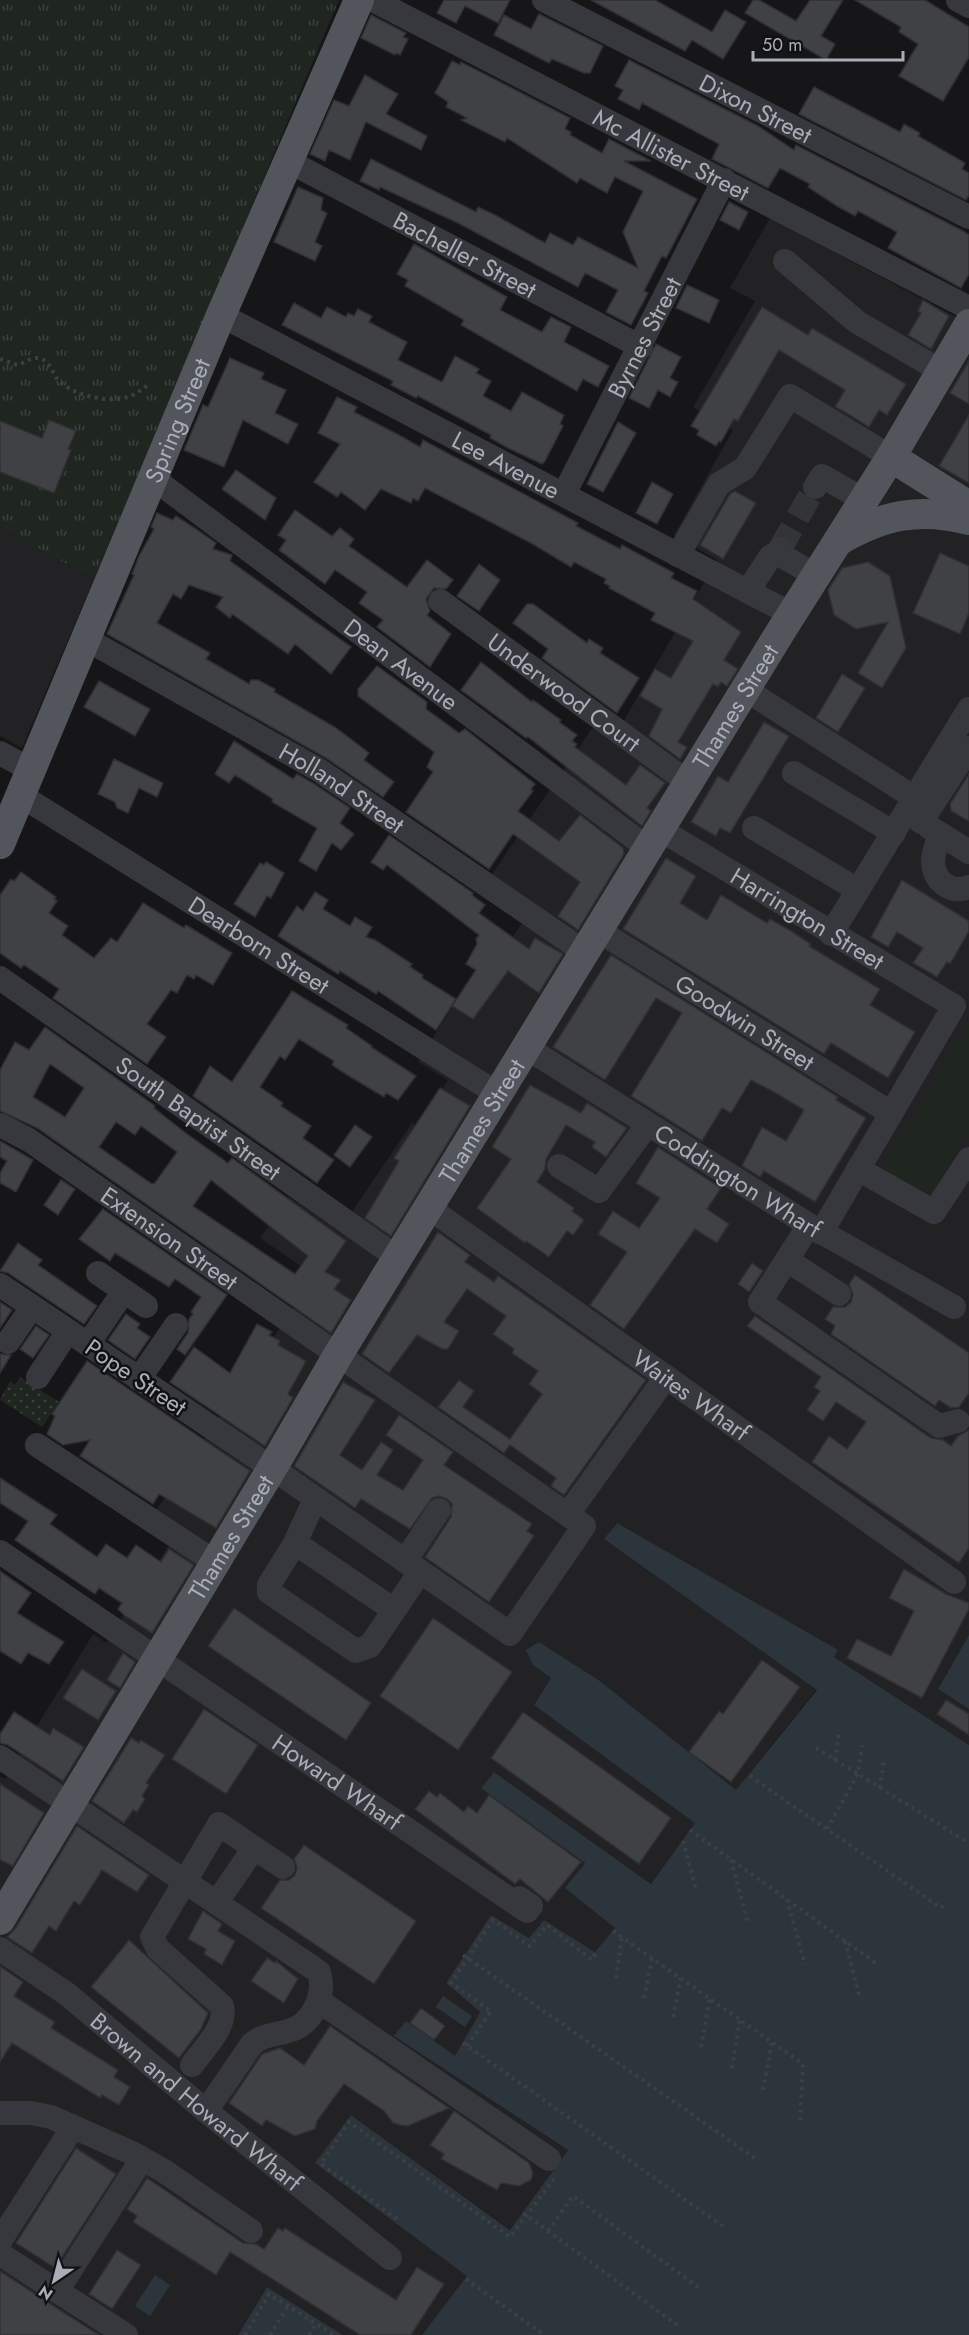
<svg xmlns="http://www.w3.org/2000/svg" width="969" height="2335" font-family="Jost,sans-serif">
	<defs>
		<pattern id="grass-dots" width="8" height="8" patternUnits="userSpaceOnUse" patternTransform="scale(1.5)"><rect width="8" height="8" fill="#1e261f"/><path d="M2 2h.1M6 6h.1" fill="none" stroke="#3c433d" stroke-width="1.8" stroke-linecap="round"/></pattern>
		<pattern id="park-tufts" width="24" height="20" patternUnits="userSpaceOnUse" patternTransform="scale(1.5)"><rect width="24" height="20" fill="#1e261f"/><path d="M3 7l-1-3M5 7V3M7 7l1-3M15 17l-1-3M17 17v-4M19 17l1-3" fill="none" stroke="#3c433d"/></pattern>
	</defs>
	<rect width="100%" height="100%" fill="#161618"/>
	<g fill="#222225">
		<path d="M770,218L969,324V1635L938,1689L969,1709V1745L834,1657L837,1650L616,1523L605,1539L817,1689L736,1790L600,1681L539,1642L533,1665L551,1678L534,1705L696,1822L651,1884L494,1772L481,1788L585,1863L566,1888L616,1928L595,1952L544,1920L529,1938L491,1915L446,1983L480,2012L455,2057L406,2022L395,2036L568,2150L511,2230L351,2115L316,2163L468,2276L422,2335H343L267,2287L238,2335H0V1776L5,1779L93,1634L106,1643L169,1545L144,1528L315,1276L260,1238L289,1197L339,1231L412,1123L419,1127L448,1080L418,1062L484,955L495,962L522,923L479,893L593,727H620L717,560L674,535L733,430L693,407L755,301L730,288Z"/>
		<path d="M0,527L94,579L22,748L0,736Z"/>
	</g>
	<path fill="url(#grass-dots)" d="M20,1377L59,1402L42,1427L0,1400L10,1381L15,1385Z"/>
	<path fill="url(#park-tufts)" d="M0,0H339L94,579L0,527Z"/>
	<path fill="#1e261f" d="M969,1023V1130L926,1204L879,1176Z"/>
	<g fill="#2c353c">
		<path d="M617,1523L838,1650L834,1657L969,1745V2335H422L467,2276L315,2163L351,2115L510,2230L568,2150L394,2036L406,2021L455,2056L480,2012L446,1983L491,1915L529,1938L544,1920L595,1952L615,1928L565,1888L585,1863L481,1788L494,1772L651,1884L695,1823L534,1705L551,1678L533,1665L526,1650L539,1642L600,1681L736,1790L817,1690L604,1539Z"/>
		<path d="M969,1635V1709L938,1689Z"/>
		<path d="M443,1996L472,2016L465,2027L436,2007Z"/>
		<path d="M155,2275L170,2285L150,2316L135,2306Z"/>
		<path d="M267,2287L343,2335H238Z"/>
	</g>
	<g fill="#404145" stroke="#303034" stroke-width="1.5" fill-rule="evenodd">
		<path d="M444,0H510L498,23L465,6L456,23L437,13Z"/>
		<path d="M591,0H655L712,32L725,10L746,22L723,59L692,40L685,51Z"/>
		<path d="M753,0H759L796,21L810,0H843L821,36L835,44L826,60L745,13Z"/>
		<path d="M855,0H925L969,27V57L943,101L899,76L918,44L899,32L901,27Z"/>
		<path d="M539,14L603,46L590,73H584L552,59L549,63L494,35L504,15L531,29Z"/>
		<path d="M371,15L406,33L403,37L408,39L400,55L396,53L395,55L361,38Z"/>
		<path d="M629,60L758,126L794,150L796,145L963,231L969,235V274L961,288L888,248L897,232L858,211L855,216L837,206L808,187L810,184L780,168L768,188L712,159L719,144L642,103L639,110L618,99L623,90L615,86Z"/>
		<path d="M452,61L460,65L461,62L570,118L565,129L571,132L570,135L602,153L609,139L651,161H624L697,199L666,258L662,256L644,291L648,293L631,325L606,312L618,290L585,273L578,287L458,223L380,187L379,190L360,181L371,159L476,212L478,207L495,215L545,243L550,233L573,245L578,237L638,268L623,232L643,191L615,177L607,193L580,178L577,183L507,138L505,142L461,120L467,118L446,107L448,102L435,93Z"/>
		<path d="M365,75L398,94L386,114L427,136L421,150L366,122L350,160L329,150L325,161L310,154L334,100L349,106Z"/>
		<path d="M814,87L900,132L904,124L920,133L918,136L965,163L962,169L969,173V195L966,200L799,114Z"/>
		<path d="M298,187L323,198L321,210L327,213L315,242L322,246L315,261L274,242Z"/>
		<path d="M729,202L748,212L739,230L720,220Z"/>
		<path d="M414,244L507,297L500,310L542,332L551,317L571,327L564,342L609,366L598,387L583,379L577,391L461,325L464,320L405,286L408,280L397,274Z"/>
		<path d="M687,285L719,300L709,323L676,308Z"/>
		<path d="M923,300L949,316L931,349L908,335L921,313L918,311Z"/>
		<path d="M294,303L321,318L327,307L346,317L348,313L354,316L358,309L372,316L369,322L407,342L398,360L442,382L455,356L479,369L476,373L491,381L483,396L511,411L522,392L564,415L560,424L563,426L545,461L542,464L510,449L490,438L491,435L418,396L416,398L391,385L393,381L282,325Z"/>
		<path d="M762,307L808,335L812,328L906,384L887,415L879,410L869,427L843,411L835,407L845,390L779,350L738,421L734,419L721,442L719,441L716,446L697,435L699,430L691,426Z"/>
		<path d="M656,344L681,357L670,378L678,382L670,397L658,390L649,408L629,398Z"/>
		<path d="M230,358L264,373L261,379L286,390L275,413L298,424L288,444L243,420L224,467L184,450L203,405L208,407Z"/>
		<path d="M969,361V404L950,393Z"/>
		<path d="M337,397L357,407L354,412L397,434L420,447L423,440L578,523L576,526L620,549L622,545L674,573L671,578L697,591L693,599L741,632L724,660L738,669L727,686L721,682L718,687L713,684L678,742L687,747L680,759L649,736L662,709L640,696L655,669L671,678L693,641L651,620L655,613L609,588L610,586L604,583L606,579L574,562L571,567L531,543L425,488L418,501L413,498L411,503L381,489L365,510L341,492L337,497L314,482L340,444L318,433Z"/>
		<path d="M969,415V483L939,466Z"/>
		<path d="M49,420L76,431L68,449L71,450L54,493L0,472V421L42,438Z"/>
		<path d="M618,422L636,433L603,492L587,484Z"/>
		<path d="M236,470L276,498L265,520L222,489Z"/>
		<path d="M652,482L673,494L657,524L636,513Z"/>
		<path d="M735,491L756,503L723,559L700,545L730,494Z"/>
		<path d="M295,510L332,536L340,528L354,539L349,546L407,587L427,560L453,580L446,589L434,588L426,599L430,611L427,615L451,634L430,667L377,627L383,620L359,603L367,592L335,570L325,584L279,550L286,540L278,535Z"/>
		<path d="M157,513L173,520L176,516L193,527L216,543L213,549L232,555L230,561L351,647L331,674L295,644L288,654L232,614L230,618L216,607L223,597L189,585L181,599L173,594L157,623L210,653L206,659L249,684L251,680H258L275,689L274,692L336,728L369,753L364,760L394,782L383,797L326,758L107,634L134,575L132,574L139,556L154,529L151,527Z"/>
		<path d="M940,553L969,566V613L960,634L913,613Z"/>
		<path d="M868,562L890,576L906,648L882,688L858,673L888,622L856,629L834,615L828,590L842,568Z"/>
		<path d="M479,564L500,580L479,611L457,596Z"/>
		<path d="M527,604H533L587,643L589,639L603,648L600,653L639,678L617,713L542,658L548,649L513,623Z"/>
		<path d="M481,662L532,702L533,700L561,720L559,722L577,735L572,741L577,744L575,747L626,785L640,765L665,783L647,808L651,811L642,826L528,737L526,738L461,690Z"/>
		<path d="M377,666L427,702L426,709L459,733L465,729L535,784L531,789L533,791L518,811L559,841L580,815L623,848L624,854L578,930L558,916L580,882L513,834L489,869L406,812L433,772L427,767L434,752L358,696V689Z"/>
		<path d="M842,674L865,688L838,732L816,718Z"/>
		<path d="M99,681L150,709L135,736L84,707Z"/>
		<path d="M764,722L789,736L730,833L720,828L716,836L691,822L718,776L728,782Z"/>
		<path d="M234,741L293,779L297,774L311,782L350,808L340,823L354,834L341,850L332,843L316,871L299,861L317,828L272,802L273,799L235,775L229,783L215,774Z"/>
		<path d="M114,759L163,783L157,797L139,788L128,813L117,808L115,802L98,794Z"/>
		<path d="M969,774V821L951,811L950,804Z"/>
		<path d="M389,835L473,893L472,895L485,905L479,913L529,949L535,938L563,954L539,993L508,971L473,1019L452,1006L476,970L466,964L477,944L476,939L479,935L387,865L383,870L371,862Z"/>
		<path d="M666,858L696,876L680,903L707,920L721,895L767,923L770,919L791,931L811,944L809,946L880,989L870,1005L915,1032L888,1078L831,1043L824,1054L623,929Z"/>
		<path d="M266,862L284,873L271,898L267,896L255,917L234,904L260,863L264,865Z"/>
		<path d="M21,872L56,897L54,899L57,901L49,913L68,926L62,935L94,958L111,938L117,942L143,903L184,928L186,925L232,953L213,985L196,975L194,979L187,975L177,993L171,990L147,1024L166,1037L147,1064L53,998L59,989L24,965L21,968L0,953V895L11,879L14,881Z"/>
		<path d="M902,880L969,921V931L950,964L947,962L937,977L913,963L923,948L897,932L888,947L871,937Z"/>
		<path d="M315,892L328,900L323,909L350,926L355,917L372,927L366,937L375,940L412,964L410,967L423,975L422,978L456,999L436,1030L378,991L376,994L340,971L338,974L278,936L297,906L303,911Z"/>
		<path d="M611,955L838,1097L836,1100L866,1118L815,1202L764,1171L760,1177L742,1166L762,1127L786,1141L804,1110L774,1092L751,1080L731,1113L722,1108L702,1141L631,1096L682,1013L656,998L605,1080L553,1047Z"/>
		<path d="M292,991L348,1025L346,1028L372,1046L371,1047L416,1076L398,1100L386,1093L384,1097L349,1076L332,1065L334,1061L299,1039L285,1060L280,1056L260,1087L283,1103L281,1106L311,1126L303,1138L334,1160L317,1183L193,1096L210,1066L232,1082Z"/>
		<path d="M45,1027L155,1106L154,1108L187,1134L228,1163L232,1158L346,1241L325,1272L341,1280L334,1289L351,1300L331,1333L37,1128L0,1111V1070L15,1042L29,1050ZM50,1064L84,1088L65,1117L33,1097ZM116,1122L135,1135L141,1126L177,1152L155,1183L152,1184L99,1147ZM211,1180L308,1256L295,1274L193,1206Z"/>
		<path d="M530,1085L581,1113L587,1103L627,1128L606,1157L592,1147L595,1142L566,1125L546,1159L545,1169L537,1182L574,1208L572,1211L584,1220L573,1235L567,1231L549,1257L526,1241L525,1243L477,1208L511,1159L492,1147Z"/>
		<path d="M440,1088L470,1106L391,1236L365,1218L399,1161L394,1158Z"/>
		<path d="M355,1125L372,1137L350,1167L334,1155Z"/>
		<path d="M0,1141L33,1160L16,1192L0,1183V1173L7,1161L0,1157Z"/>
		<path d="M658,1147L721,1188L707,1209L729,1224L717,1243L695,1229L624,1329L590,1305L627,1252L598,1234L613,1211L639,1228L660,1198L636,1183Z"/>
		<path d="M61,1180L75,1189L58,1215L44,1205Z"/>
		<path d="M103,1209L227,1295L185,1355L177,1349L188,1333L189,1319L193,1314L191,1312L201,1297L175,1279L169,1287L115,1253L110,1261L79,1239Z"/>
		<path d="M438,1232L470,1255L465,1262L494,1282L498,1276L646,1380L564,1495L551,1486L556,1478L510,1445L504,1453L438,1407L459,1380L474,1391L463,1407L510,1439L542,1394L529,1384L538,1371L512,1353L514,1349L493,1334L506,1316L467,1289L444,1322L459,1331L448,1349H442L417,1335L389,1373L362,1354Z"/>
		<path d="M18,1243L42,1260L38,1265L97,1306L84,1324L8,1273L0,1271Z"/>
		<path d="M752,1263L763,1271L749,1292L738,1284Z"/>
		<path d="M855,1275L969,1353V1393L959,1407L951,1408L939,1400L935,1406L831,1334L835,1326L825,1319L833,1307H845L851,1302L853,1294L849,1284Z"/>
		<path d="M0,1302L12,1310L0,1328Z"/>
		<path d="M126,1314L140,1324L137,1328L150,1337L135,1359L108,1340Z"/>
		<path d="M755,1316L931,1438L943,1440L951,1446L958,1436L969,1430V1548L959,1563L812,1462L829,1436L847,1449L866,1422L836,1402L823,1421L807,1410L820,1391L814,1387L821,1377L747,1326Z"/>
		<path d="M257,1324L272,1332L269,1335L280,1341L278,1345L306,1361L288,1394L293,1398L265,1446L170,1382L194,1347L230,1373Z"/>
		<path d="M36,1326L49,1335L33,1358L20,1349Z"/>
		<path d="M0,1354L11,1355L0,1373Z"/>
		<path d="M87,1361L250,1471L216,1528L159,1494L153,1504L80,1456L90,1440L63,1445L47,1434L55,1416L52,1414Z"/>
		<path d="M343,1382L375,1400L340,1455L362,1470L381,1442L393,1450L377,1475L403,1490L423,1460L386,1435L399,1415L453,1452L444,1465L532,1524L527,1531L534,1536L489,1602L425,1557L451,1517L452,1504L447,1499L439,1496L432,1498L410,1529L361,1499L355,1508L294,1466Z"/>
		<path d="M0,1478L57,1515L50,1524L97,1557L106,1544L127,1558L136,1545L161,1562L169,1549L194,1565L152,1633L125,1616L118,1609L122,1603L99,1588L95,1594L15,1540L28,1521L0,1503Z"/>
		<path d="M904,1569L946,1594L969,1603V1609L922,1698L847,1658L857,1639L891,1656L914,1611L889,1598Z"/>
		<path d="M0,1571L31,1593L17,1613L64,1642L49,1664L28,1653L21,1664L0,1651Z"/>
		<path d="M234,1608L371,1703L346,1740L208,1646Z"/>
		<path d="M433,1618L512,1672L458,1750L380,1696Z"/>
		<path d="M123,1653L135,1662L120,1688L107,1680Z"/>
		<path d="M762,1660L800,1687L731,1782L689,1752L719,1711L723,1714Z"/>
		<path d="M82,1669L116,1691L98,1720L63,1698Z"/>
		<path d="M946,1700L969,1714V1735L937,1714Z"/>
		<path d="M204,1709L258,1745L226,1794L172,1759Z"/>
		<path d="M14,1712L50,1735L53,1728L84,1747L63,1781L8,1745L0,1743V1734Z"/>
		<path d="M523,1712L671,1818L639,1864L491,1758Z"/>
		<path d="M131,1738L139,1743L141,1740L165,1755L146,1783L149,1785L142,1796L145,1799L137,1812L133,1810L124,1823L92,1801Z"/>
		<path d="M0,1784L44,1813L13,1866L0,1860Z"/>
		<path d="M429,1791L437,1797L440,1793L464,1812L468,1806L477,1813L489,1795L581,1862L548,1902L520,1879L515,1884L415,1809Z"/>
		<path d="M77,1826L149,1875L137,1892L102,1870L80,1905L74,1901L56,1931L49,1926L32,1953L7,1937L15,1929Z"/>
		<path d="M304,1845L416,1921L374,1984L261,1908L280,1880H289L295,1875L297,1867L294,1859Z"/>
		<path d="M203,1911L222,1924L218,1931L235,1941L222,1965L204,1954L206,1949L188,1939Z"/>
		<path d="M129,1940L208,2013L201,2029L179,2058L91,1987Z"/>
		<path d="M267,1958L275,1963L276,1961L298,1979L284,2003L251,1981Z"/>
		<path d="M0,1966L23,1982L14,1996L55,2022L51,2028L118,2070L114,2077L130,2087L119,2105L102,2095L100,2098L12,2043L0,2062Z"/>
		<path d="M421,2008L445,2026L434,2040L410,2023Z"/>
		<path d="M330,2026L449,2108L408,2126L400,2125L393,2123L384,2111L344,2084L317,2121L315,2129L295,2136L266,2120L262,2126L229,2103L262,2054L280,2048L304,2065Z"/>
		<path d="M454,2111L529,2163L533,2173L531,2180L519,2186L501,2183L497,2190L441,2159L444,2154L430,2145Z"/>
		<path d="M76,2148L116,2174L55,2268L16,2243Z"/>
		<path d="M147,2178L243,2243L256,2244L264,2249L278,2228L283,2231L285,2228L396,2300L417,2267L444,2284L411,2335H360L230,2252L216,2275L133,2222L137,2216L127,2209Z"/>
		<path d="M117,2250L141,2265L112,2309L89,2294Z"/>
		<path d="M0,2271L49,2303L99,2335H0Z"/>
	</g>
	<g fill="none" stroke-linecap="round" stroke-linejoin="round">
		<path stroke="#333438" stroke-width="24" stroke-dasharray="24 12" stroke-linecap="butt" d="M780,549L815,487"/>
		<g stroke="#3d3f44" stroke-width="4" stroke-dasharray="3 4.5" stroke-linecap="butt">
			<path d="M0,359L17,365C25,363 33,355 42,359C52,364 52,374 59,381C75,396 107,403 128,397C135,395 142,389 148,385"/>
			<path d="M816,1748L969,1843"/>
			<path d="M835,1760L839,1731"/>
			<path d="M750,1776L941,1908L946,1901"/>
			<path d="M880,1788L884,1760"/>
			<path d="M827,1829L858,1774L862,1745"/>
			<path d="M690,1830L877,1964"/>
			<path d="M683,1841L696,1889"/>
			<path d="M731,1860L748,1923"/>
			<path d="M787,1899L805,1965"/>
			<path d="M613,1931L803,2064L800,2123"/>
			<path d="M845,1941L860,1998"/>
			<path d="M463,1955L759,2161"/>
			<path d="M616,1978L622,1937"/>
			<path d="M644,1998L652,1958"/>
			<path d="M673,2017L681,1978"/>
			<path d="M463,2043L724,2227"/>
			<path d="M467,2046L491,2011L451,1983L493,1920L530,1946L547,1925L592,1960L597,1951"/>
			<path d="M701,2047L710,1998"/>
			<path d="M732,2068L740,2020"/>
			<path d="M763,2090L772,2042"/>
			<path d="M523,2213L680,2327"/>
			<path d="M397,2219L321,2164L349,2122L510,2237L554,2179"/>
			<path d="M548,2231L573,2196L702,2290"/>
			<path d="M466,2279L544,2335"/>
			<path d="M245,2335L269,2294L334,2335"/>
			<path d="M270,2335L288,2306"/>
			<path d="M309,2335L316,2324"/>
		</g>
		<g stroke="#37383d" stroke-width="24">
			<path id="s1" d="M373,0L969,308"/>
			<path id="s2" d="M544,0L969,217"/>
			<path d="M958,0L969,6"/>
			<path id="s3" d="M290,162L641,347"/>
			<path d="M785,261L857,322L941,371"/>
			<path id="s4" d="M221,315L791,614"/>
			<path id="s5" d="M154,479L649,849"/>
			<path d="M815,487L822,476L864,500"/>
			<path id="s6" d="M564,494L724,180"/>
			<path d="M780,549L777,553L817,576"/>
			<path d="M678,555L719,484L745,468L790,396L891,457"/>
			<path d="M748,591L770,557L777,553"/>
			<path id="s7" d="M440,601L689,783"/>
			<path id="s8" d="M86,639L319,770L586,953"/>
			<path d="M746,690L915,798"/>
			<path d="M0,753L31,770"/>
			<path d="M794,773L894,833"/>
			<path id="s9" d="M20,795L498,1094"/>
			<path d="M921,822L969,748"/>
			<path d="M929,827L969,852"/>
			<path d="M754,828L858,890"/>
			<path id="s10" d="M661,830L954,1006L821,1233"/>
			<path d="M940,834C937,843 933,852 933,862C934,882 951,894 969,887"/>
			<path id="s11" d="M599,931L891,1113"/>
			<path d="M831,934L969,709"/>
			<path id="s12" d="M0,978L398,1258"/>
			<path id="s13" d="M527,1048L809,1225L954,1307"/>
			<path id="s14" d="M0,1125L29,1140L584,1526L510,1634L272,1468L0,1285"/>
			<path d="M559,1166L599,1191L647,1125"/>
			<path d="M858,1169L934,1212L969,1159"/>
			<path id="s15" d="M429,1208L954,1582"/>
			<path d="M809,1225L760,1302L939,1426L958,1421"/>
			<path d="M787,1260L839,1294"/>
			<path d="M98,1273L146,1306"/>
			<path d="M8,1342L32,1307"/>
			<path d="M88,1344L124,1291"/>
			<path d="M38,1377L68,1331"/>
			<path d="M139,1379L176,1325"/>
			<path d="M37,1445L215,1562"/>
			<path d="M315,1499L295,1543L269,1585V1592L356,1651L370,1646L420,1572"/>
			<path d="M568,1514L666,1377"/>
			<path d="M295,1543L394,1610"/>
			<path id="s16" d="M0,1552L527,1911L531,1906L519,1898L517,1904"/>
			<path d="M405,1561L439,1510"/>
			<path d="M0,1757L319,1972C325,1990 317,2014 300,2026C284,2036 265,2032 252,2044L206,2111"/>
			<path d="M254,1848L283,1867"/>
			<path id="s17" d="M0,1949L67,1994L206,2111L390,2258"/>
			<path d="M319,2001L549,2159"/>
			<path d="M192,2065C204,2048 227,2027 222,2006L158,1949L152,1937L219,1824L254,1848L217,1902"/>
			<path d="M0,2113H31L51,2117L132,2153L164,2171L251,2231"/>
			<path d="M0,2241L73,2127"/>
			<path d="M0,2254L57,2291L142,2159"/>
			<path d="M57,2291L126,2335"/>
		</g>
		<g stroke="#53555c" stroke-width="30">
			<path d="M891,457L969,506"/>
			<path d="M840,540C883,515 920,507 969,520"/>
			<path id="s18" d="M0,844L221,315L359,0"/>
			<path id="s19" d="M0,1920L277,1460L338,1355L781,631L891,457L969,324"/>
		</g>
	</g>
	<g text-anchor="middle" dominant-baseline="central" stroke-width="5" stroke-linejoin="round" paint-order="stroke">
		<g font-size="24" fill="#a8adb8" stroke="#111113">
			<text stroke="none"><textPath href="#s2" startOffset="238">Dixon Street</textPath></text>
			<text stroke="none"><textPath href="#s1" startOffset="336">Mc Allister Street</textPath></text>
			<text stroke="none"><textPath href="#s3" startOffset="198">Bacheller Street</textPath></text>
			<text stroke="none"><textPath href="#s6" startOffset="176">Byrnes Street</textPath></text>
			<text stroke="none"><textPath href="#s18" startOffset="459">Spring Street</textPath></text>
			<text stroke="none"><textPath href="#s4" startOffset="322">Lee Avenue</textPath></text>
			<text stroke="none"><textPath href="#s5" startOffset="309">Dean Avenue</textPath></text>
			<text stroke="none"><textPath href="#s7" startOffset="154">Underwood Court</textPath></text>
			<text stroke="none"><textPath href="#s19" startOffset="1419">Thames Street</textPath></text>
			<text stroke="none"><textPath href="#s8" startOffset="296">Holland Street</textPath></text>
			<text stroke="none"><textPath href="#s10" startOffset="171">Harrington Street</textPath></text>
			<text stroke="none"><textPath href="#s9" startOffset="282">Dearborn Street</textPath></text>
			<text stroke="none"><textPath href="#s11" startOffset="172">Goodwin Street</textPath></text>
			<text stroke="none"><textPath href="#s12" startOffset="243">South Baptist Street</textPath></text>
			<text stroke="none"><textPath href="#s19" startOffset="933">Thames Street</textPath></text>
			<text stroke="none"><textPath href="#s13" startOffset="249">Coddington Wharf</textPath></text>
			<text stroke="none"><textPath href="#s14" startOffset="204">Extension Street</textPath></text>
			<text transform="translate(136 1377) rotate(34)">Pope Street</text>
			<text stroke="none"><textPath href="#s15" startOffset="322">Waites Wharf</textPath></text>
			<text stroke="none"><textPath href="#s19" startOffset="447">Thames Street</textPath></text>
			<text stroke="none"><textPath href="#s16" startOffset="408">Howard Wharf</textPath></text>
			<text stroke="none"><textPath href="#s17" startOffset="249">Brown and Howard Wharf</textPath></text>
		</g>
	</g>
	<g transform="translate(54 2281) rotate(215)" stroke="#111113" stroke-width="4.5" paint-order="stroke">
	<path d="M0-4.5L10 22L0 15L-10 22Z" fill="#a8adb8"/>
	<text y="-9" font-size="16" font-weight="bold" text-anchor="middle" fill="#a8adb8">N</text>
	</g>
	<path d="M753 51v9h150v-9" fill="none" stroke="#a8adb8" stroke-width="3"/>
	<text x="762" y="51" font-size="18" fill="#a8adb8" stroke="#111113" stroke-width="4.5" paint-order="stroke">50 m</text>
</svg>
